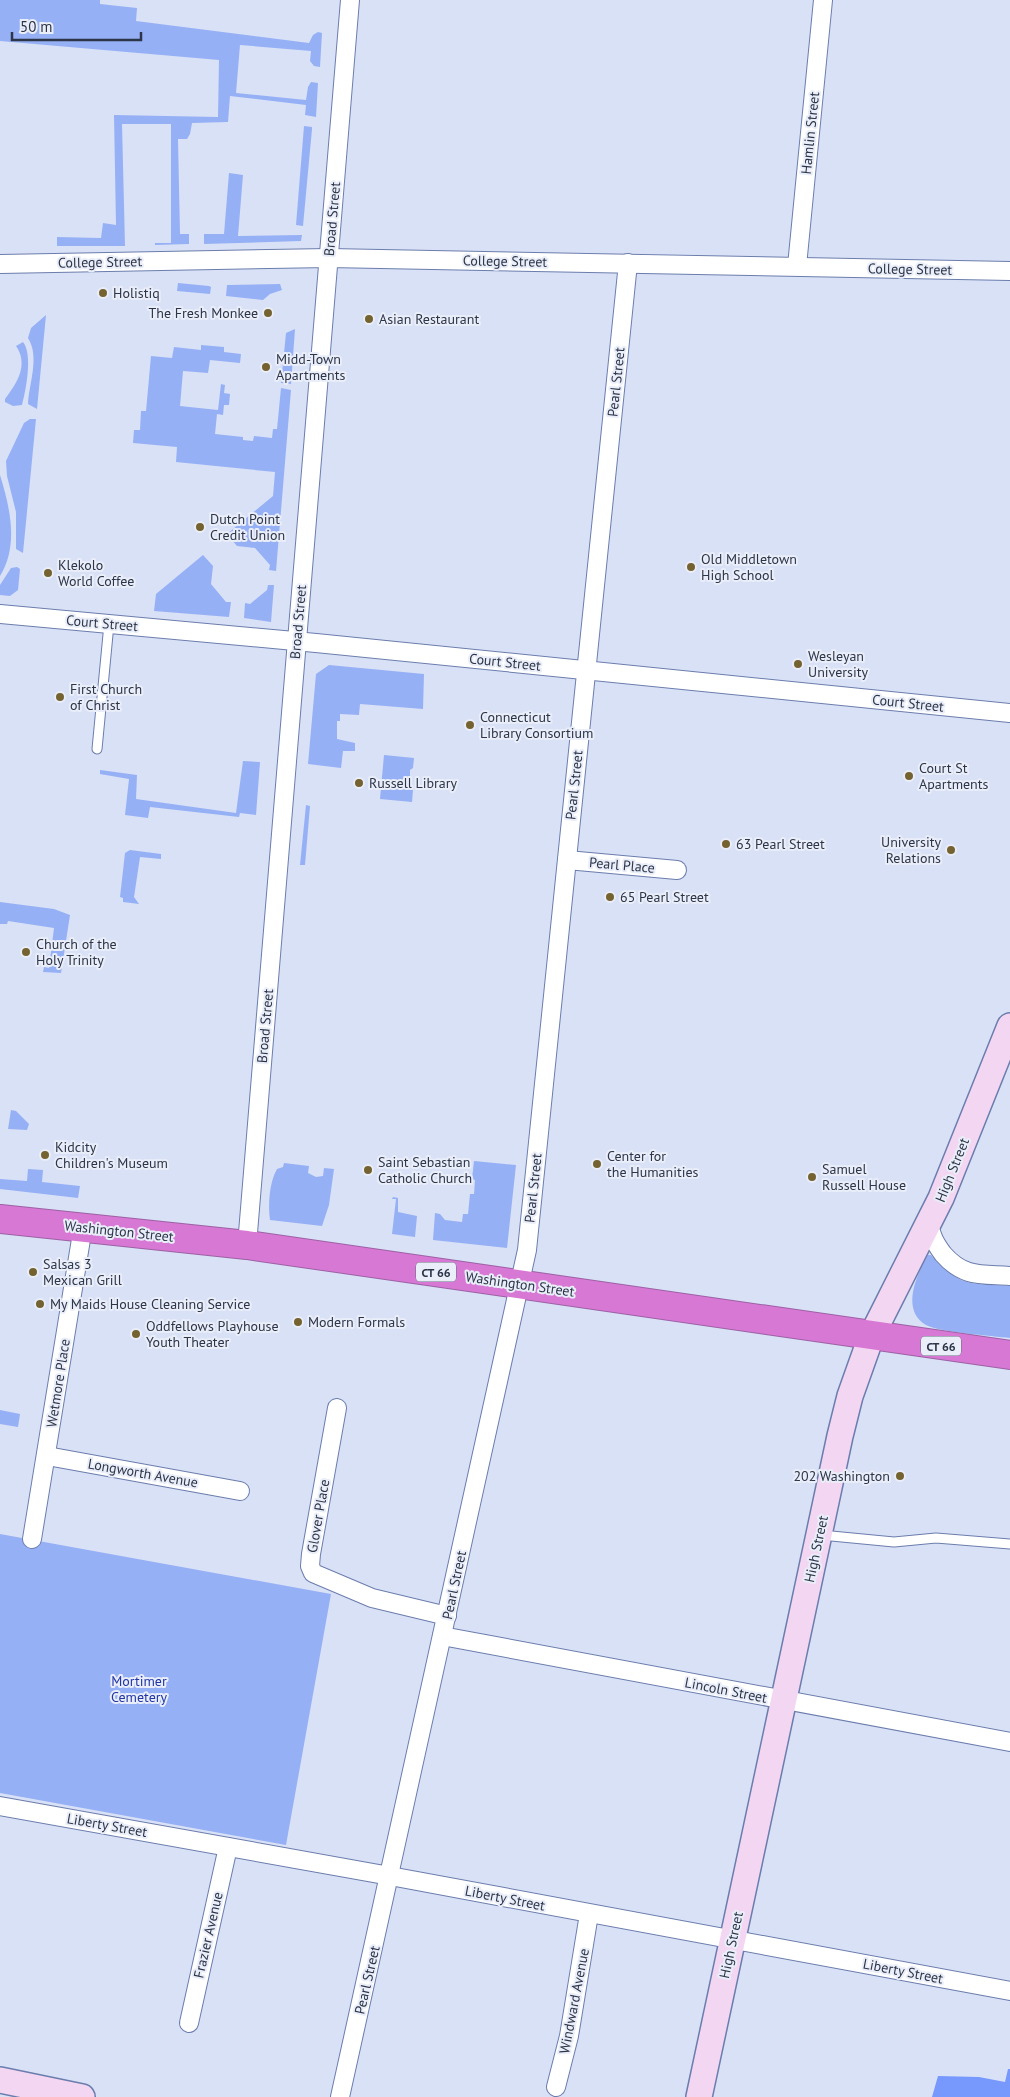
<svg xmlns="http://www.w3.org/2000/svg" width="1010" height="2097" font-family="'PT Sans',sans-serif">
	<rect width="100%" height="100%" fill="#d9e1f6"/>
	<g fill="#96b0f6">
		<path d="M0,0H100V4L137,8L136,21L309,43L313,35L318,32L322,33L320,67L314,66L310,61L311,51L240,45L236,93L306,100L308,87L311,82L318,83L316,117L305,115L306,105L230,96L228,122L192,123L190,134L187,139H178L180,234H189V244L155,245V243H171V124H122L125,246H57V237L101,238L103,223L116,225L114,115L218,117L219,60L0,41Z"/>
		<path d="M304,126L312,127V129L303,226L296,225Z"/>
		<path d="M229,173L243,175L238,236L302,235L301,241L204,244V234H224Z"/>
		<path d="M178,283L209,286L211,287L210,294L177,291Z"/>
		<path d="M280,284L282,290L270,294L263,300L226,296L227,285Z"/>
		<path d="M46,315L37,409L28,404C29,383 40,357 28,338L31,328Z"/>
		<path d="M295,329L291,384L281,383L286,333Z"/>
		<path d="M23,342C33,354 26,390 22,405L13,406L5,402V399C17,383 29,365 16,346Z"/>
		<path d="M201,345L224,347V352L241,354L240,363L210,360L208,373L183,371L180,406L218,410L221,384L225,385L224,393L230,394L229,405H224L223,415L217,414L215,434L243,437V440L253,441L254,436L272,438L273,429H277L281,388L291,390L276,571L269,570L270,565L255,548L237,546L227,534L273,496L275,472L176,462L177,447L133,443L134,430H140L141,411H146L151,356L172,358L174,347L201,350Z"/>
		<path d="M30,419H36L23,553L16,549V512L7,476L6,461L24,423Z"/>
		<path d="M0,475C10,508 19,545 0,576Z"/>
		<path d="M203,555L213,566L211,584L226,602H231L229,617L154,611L156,594Z"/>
		<path d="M17,567L20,569L18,590L10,596L0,595V585L11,568Z"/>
		<path d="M268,585H274L271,622L244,618L245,603L250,604L267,590Z"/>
		<path d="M329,665L424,674L423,709L360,704L359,715L340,714V721H337V739L355,743V751H343L341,768L308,764L316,674Z"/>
		<path d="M384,755L414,758L413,768L410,770V790H413L412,802L380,799Z"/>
		<path d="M243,761L260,762L256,815L240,813L239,817L150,807L148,818L125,815L129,779L100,774V770L137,775L136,799L236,813Z"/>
		<path d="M306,805L310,806L305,865H300Z"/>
		<path d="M130,850L161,854V859L140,857L134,897L139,904L123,902V898L120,897L125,853Z"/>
		<path d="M0,902L54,909L70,915L61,973L43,972L44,967L49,968L54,928L8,921L7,924H0Z"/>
		<path d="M11,1110L16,1111L29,1124L27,1130L8,1129Z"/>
		<path d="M474,1161L516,1165L507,1248L433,1240L435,1213L440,1214L445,1220L462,1222L463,1214H468L470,1194H474L475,1180L472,1179Z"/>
		<path d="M284,1163L309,1166L308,1173L316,1177L323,1176L324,1168L334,1169L329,1205L322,1226L270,1220C268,1205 269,1183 277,1169L283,1167Z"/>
		<path d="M28,1169L43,1170L42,1182L80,1186L78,1198L0,1189V1179L27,1181Z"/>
		<path d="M393,1197L398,1198V1212L417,1216L415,1237L392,1234L396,1199H392Z"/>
		<path d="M928,1255H931C960,1288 969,1283 1010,1286V1338C992,1336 939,1332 926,1325C900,1310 917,1274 928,1255Z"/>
		<path d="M0,1410L20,1414L18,1427L0,1424Z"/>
		<path d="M0,1534L331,1594L286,1845L0,1793Z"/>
	</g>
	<path fill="#7798fc" d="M1008,2069H1010V2097H932L938,2076L979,2077L1005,2082Z"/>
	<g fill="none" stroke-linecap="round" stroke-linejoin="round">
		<g stroke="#6b7dad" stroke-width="11">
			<g id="lane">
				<path d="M97,749L109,624"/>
				<path d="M821,1535L894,1542L936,1538L1010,1544"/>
			</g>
		</g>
		<g stroke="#6b7dad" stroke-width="20">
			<g id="street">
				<path d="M0,264L329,258L1010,271"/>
				<path d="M797,266L823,0"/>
				<path d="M0,614L316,643L1010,713"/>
				<path d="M567,860L677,870"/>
				<path d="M929,1223C931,1236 935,1243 943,1254C964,1278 981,1274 1010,1276"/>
				<path d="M247,1245L350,0"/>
				<path d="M337,1408L311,1554L310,1566L313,1573L372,1598L447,1616"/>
				<path d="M47,1456L240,1491"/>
				<path d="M32,1539L83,1227"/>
				<path d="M442,1636L1010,1742"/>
				<path d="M0,1806L390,1876L1010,1991"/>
				<path d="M189,2023L228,1847"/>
				<path d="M556,2087L569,2036L589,1914"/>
				<path d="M340,2097L527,1250L628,263"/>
			</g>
		</g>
		<g stroke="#6b7dad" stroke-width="28">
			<g id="secondary">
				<path d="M0,2080L82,2097"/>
				<path d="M699,2097L840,1436L850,1396L871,1337L941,1198L1010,1026"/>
			</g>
		</g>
		<g stroke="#9c61a4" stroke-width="30">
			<path id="highway" d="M0,1219L247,1245L1010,1355"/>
		</g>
		<use href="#lane" stroke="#fff" stroke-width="9"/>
		<use href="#street" stroke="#fff" stroke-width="18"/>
		<use href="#secondary" stroke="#f3d6f2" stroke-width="25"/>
		<use href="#highway" stroke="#d878d5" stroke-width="28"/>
	</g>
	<g fill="#756231" stroke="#eaeef9" stroke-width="2">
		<circle cx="103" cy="293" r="5"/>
		<circle cx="268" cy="313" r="5"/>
		<circle cx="369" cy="319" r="5"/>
		<circle cx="266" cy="367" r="5"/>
		<circle cx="200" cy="527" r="5"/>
		<circle cx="691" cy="567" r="5"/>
		<circle cx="48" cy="573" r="5"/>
		<circle cx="798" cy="664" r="5"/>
		<circle cx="60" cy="697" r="5"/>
		<circle cx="470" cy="725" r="5"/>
		<circle cx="909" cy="776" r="5"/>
		<circle cx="359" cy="783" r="5"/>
		<circle cx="726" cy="844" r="5"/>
		<circle cx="951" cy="850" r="5"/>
		<circle cx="610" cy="897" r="5"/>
		<circle cx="26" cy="952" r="5"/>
		<circle cx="45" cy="1155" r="5"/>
		<circle cx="597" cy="1164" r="5"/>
		<circle cx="368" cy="1170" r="5"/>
		<circle cx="812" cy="1177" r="5"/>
		<circle cx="33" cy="1272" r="5"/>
		<circle cx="40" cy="1304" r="5"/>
		<circle cx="298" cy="1322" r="5"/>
		<circle cx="136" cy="1334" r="5"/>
		<circle cx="900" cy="1476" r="5"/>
	</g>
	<g text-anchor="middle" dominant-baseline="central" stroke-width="4" stroke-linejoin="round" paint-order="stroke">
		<g fill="#eaeef9" stroke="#666c7e" stroke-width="1">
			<rect x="416" y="1262.5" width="40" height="19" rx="4"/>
			<rect x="921" y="1336.5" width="40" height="19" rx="4"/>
		</g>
		<g font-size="12" font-weight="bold" fill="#2d3549">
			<text x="436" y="1272">CT 66</text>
			<text x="941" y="1346">CT 66</text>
		</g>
		<g font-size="14" fill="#2d3549" stroke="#eaeef9">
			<text transform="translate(810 133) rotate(-84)">Hamlin Street</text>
			<text transform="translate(332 219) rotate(-85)">Broad Street</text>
			<text transform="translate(505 261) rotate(1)">College Street</text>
			<text transform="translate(100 262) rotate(-1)">College Street</text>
			<text transform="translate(910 269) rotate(1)">College Street</text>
			<text transform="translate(616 382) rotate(-84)">Pearl Street</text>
			<text transform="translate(298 622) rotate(-85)">Broad Street</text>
			<text transform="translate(102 623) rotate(5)">Court Street</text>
			<text transform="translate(505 662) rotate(6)">Court Street</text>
			<text transform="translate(908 703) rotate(6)">Court Street</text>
			<text transform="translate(574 785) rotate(-84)">Pearl Street</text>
			<text transform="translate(622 865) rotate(5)">Pearl Place</text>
			<text transform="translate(265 1026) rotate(-85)">Broad Street</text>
			<text transform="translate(952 1170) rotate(-68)">High Street</text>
			<text transform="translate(533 1188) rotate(-84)">Pearl Street</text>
			<text transform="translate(119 1231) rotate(6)">Washington Street</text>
			<text transform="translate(520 1284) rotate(8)">Washington Street</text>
			<text transform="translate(58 1383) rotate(-81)">Wetmore Place</text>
			<text transform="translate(143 1473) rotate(10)">Longworth Avenue</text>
			<text transform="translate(318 1516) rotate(-80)">Glover Place</text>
			<text transform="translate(816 1549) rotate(-78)">High Street</text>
			<text transform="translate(454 1585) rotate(-78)">Pearl Street</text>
			<text transform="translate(726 1690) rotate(11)">Lincoln Street</text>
			<text transform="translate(107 1825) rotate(10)">Liberty Street</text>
			<text transform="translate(505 1898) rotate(11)">Liberty Street</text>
			<text transform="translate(208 1935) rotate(-77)">Frazier Avenue</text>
			<text transform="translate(731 1945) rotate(-78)">High Street</text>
			<text transform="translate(903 1971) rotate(11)">Liberty Street</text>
			<text transform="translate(367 1980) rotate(-77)">Pearl Street</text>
			<text transform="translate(574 2001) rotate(-79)">Windward Avenue</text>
		</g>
		<g font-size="14" fill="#2d3549" stroke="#eaeef9" text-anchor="start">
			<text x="113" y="293">Holistiq</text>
			<text x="258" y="313" text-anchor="end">The Fresh Monkee</text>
			<text x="379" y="319">Asian Restaurant</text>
			<text x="276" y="359">Midd-Town<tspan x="276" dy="16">Apartments</tspan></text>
			<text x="210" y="519">Dutch Point<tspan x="210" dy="16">Credit Union</tspan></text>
			<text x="701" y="559">Old Middletown<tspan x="701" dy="16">High School</tspan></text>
			<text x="58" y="565">Klekolo<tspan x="58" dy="16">World Coffee</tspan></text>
			<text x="808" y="656">Wesleyan<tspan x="808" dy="16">University</tspan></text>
			<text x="70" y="689">First Church<tspan x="70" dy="16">of Christ</tspan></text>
			<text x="480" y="717">Connecticut<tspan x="480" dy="16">Library Consortium</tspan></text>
			<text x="919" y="768">Court St<tspan x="919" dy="16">Apartments</tspan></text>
			<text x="369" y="783">Russell Library</text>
			<text x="941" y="842" text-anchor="end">University<tspan x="941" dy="16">Relations</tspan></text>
			<text x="736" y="844">63 Pearl Street</text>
			<text x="620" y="897">65 Pearl Street</text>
			<text x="36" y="944">Church of the<tspan x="36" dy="16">Holy Trinity</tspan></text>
			<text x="55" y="1147">Kidcity<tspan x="55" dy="16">Children's Museum</tspan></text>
			<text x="607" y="1156">Center for<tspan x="607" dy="16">the Humanities</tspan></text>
			<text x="378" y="1162">Saint Sebastian<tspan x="378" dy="16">Catholic Church</tspan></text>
			<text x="822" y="1169">Samuel<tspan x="822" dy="16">Russell House</tspan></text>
			<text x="43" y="1264">Salsas 3<tspan x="43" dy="16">Mexican Grill</tspan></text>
			<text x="50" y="1304">My Maids House Cleaning Service</text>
			<text x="308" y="1322">Modern Formals</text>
			<text x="146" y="1326">Oddfellows Playhouse<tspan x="146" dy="16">Youth Theater</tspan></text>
			<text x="890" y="1476" text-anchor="end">202 Washington</text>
		</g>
		<g font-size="14" fill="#2236a8" stroke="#eaeef9">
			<text x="139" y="1681">Mortimer<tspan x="139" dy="16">Cemetery</tspan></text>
		</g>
	</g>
	<path d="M12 32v8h129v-8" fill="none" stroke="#2d3549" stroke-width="2.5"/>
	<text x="20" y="32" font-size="15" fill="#2d3549" stroke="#eaeef9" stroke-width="4" paint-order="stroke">50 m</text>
</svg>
